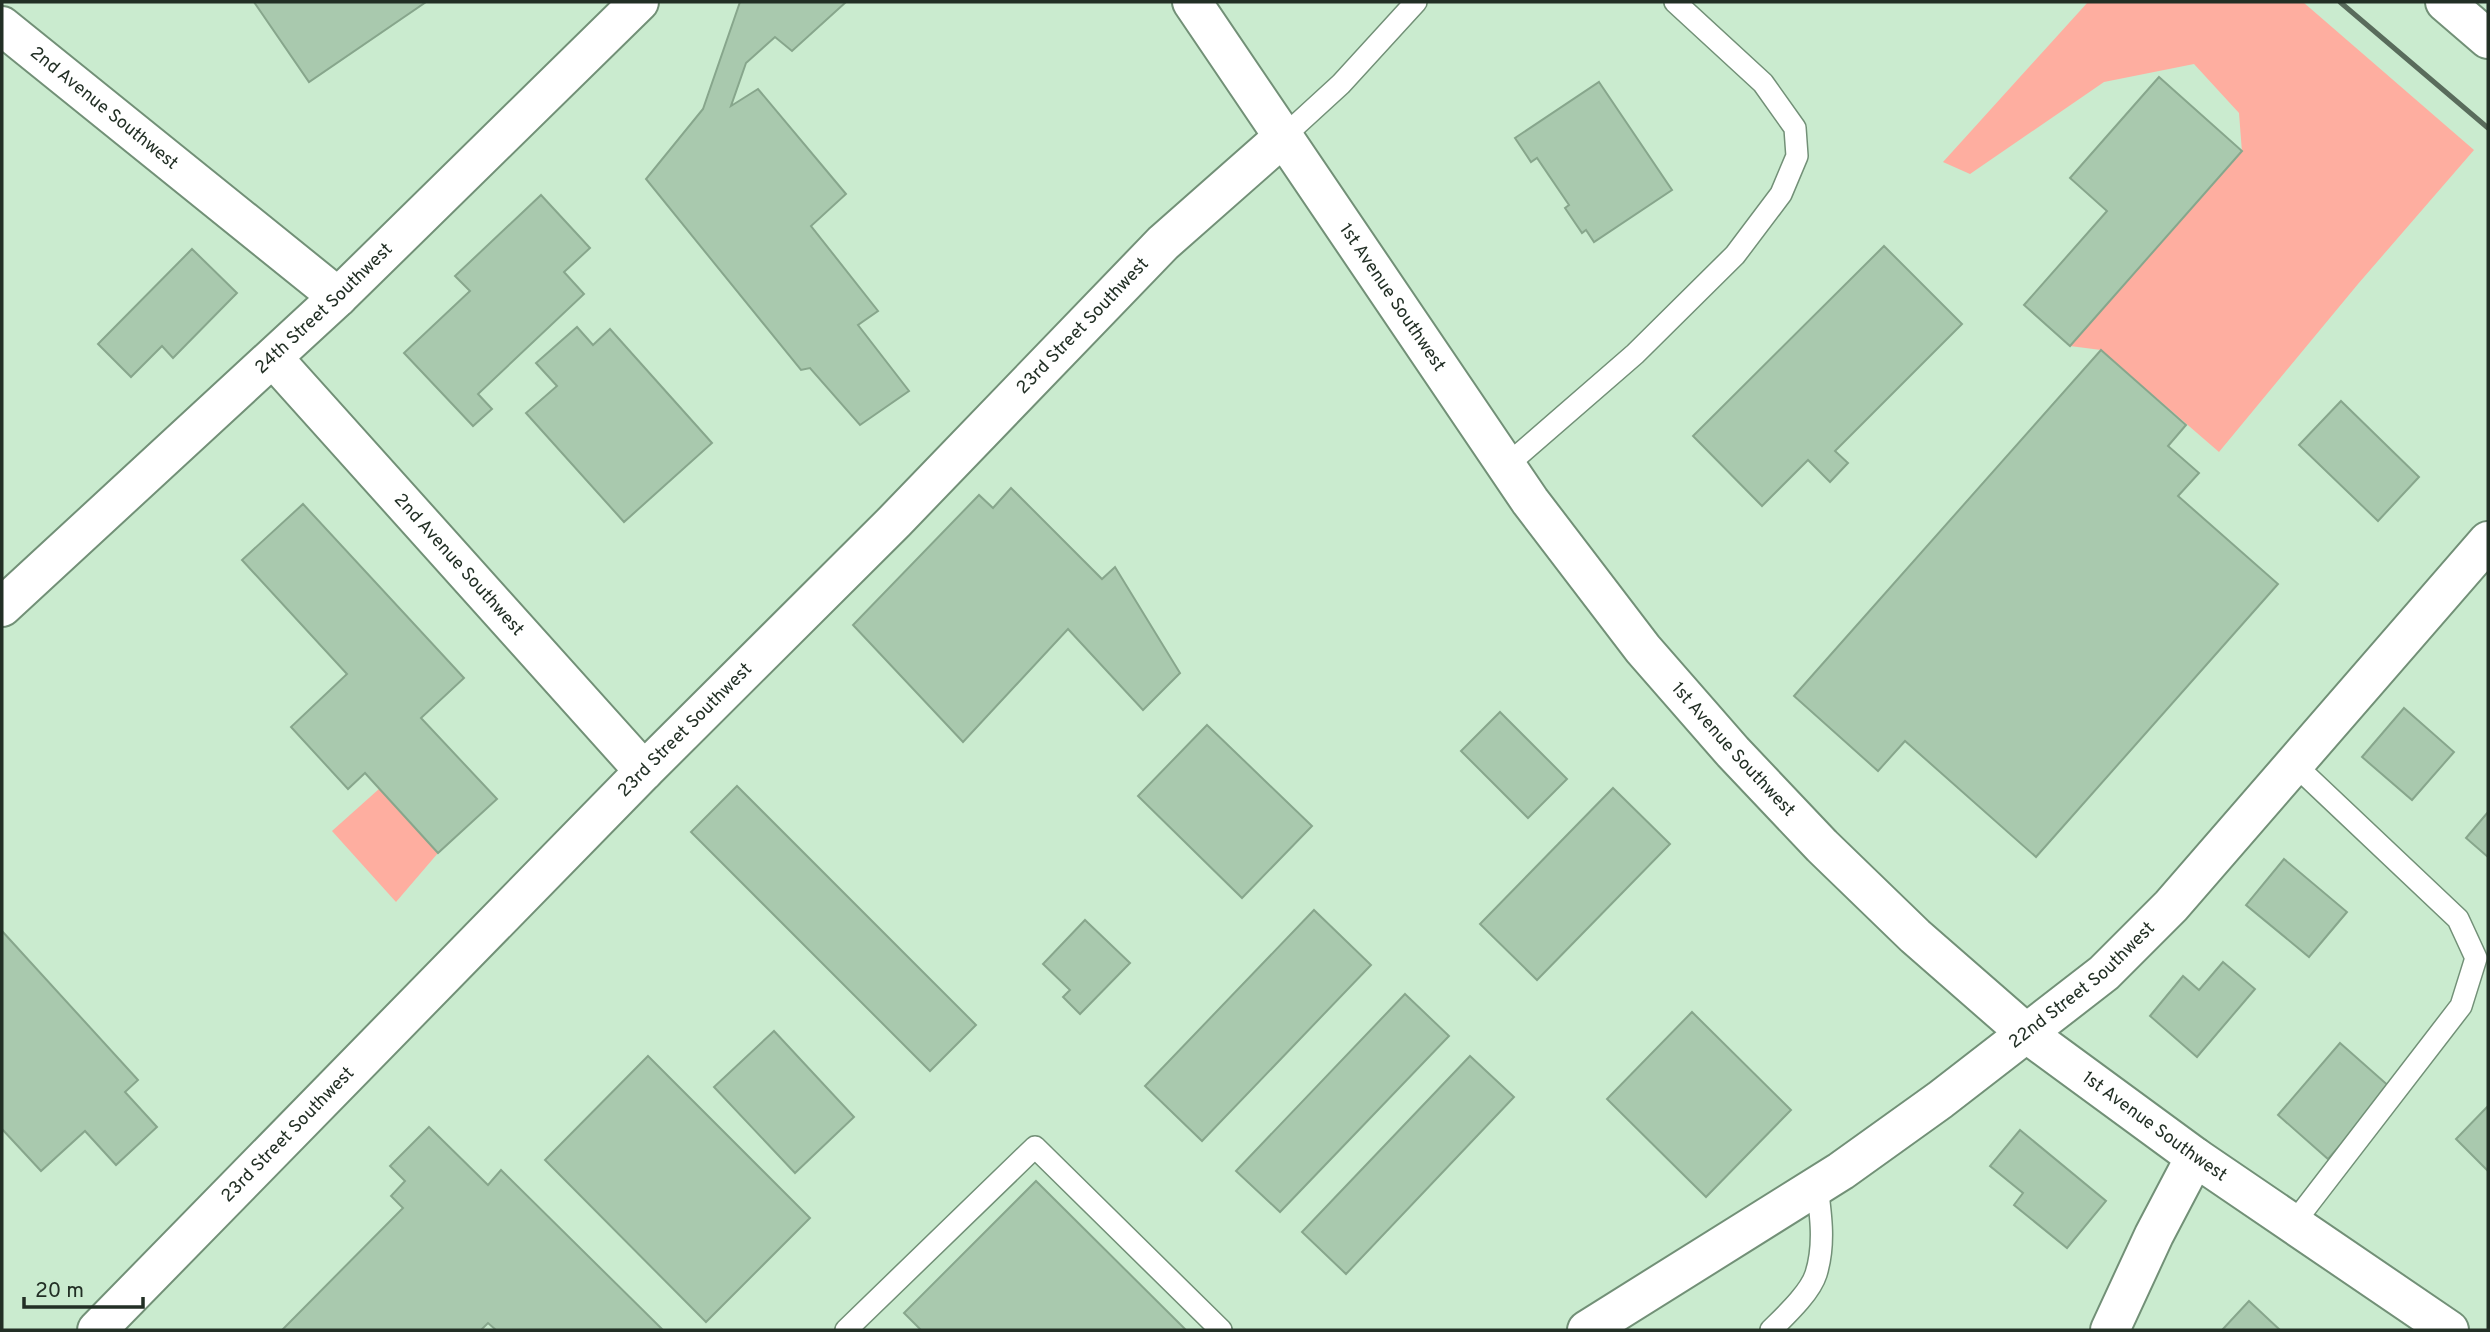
<svg xmlns="http://www.w3.org/2000/svg" width="2490" height="1332" font-family="Overpass,sans-serif">
	<rect width="100%" height="100%" fill="#caebcf"/>
	<g fill="#feaea0">
		<path d="M2088,2H2303L2474,150L2358,284L2219,452L2101,350L2070,346L2242,152L2239,113L2194,64L2104,82L1970,174L1943,162Z"/>
		<path d="M379,789L438,853L396,902L332,831Z"/>
	</g>
	<g fill="#a9c9ae" stroke="#87a68c" stroke-width="2">
		<path d="M254,2H426L309,82Z"/>
		<path d="M740,2H846L792,51L775,37L746,63L731,106L758,89L846,194L811,226L878,311L858,325L909,391L860,425L810,368L801,370L646,179L703,109Z"/>
		<path d="M2159,77L2242,151L2070,346L2024,305L2107,211L2070,178Z"/>
		<path d="M1599,82L1672,190L1594,242L1586,230L1582,233L1565,208L1569,205L1537,158L1531,162L1515,138Z"/>
		<path d="M541,195L590,248L564,272L584,294L478,394L492,409L473,426L404,353L470,291L455,276Z"/>
		<path d="M1884,246L1962,324L1835,451L1848,463L1830,482L1808,460L1762,506L1693,436Z"/>
		<path d="M192,249L237,293L173,358L162,346L131,377L98,344Z"/>
		<path d="M577,327L593,345L610,329L712,443L624,522L526,413L557,386L536,363Z"/>
		<path d="M2101,350L2186,425L2168,446L2199,473L2178,496L2278,584L2036,857L1905,741L1878,771L1794,696Z"/>
		<path d="M2341,401L2419,477L2378,521L2299,445Z"/>
		<path d="M1011,488L1102,579L1115,567L1180,673L1143,710L1068,629L963,742L853,625L979,495L993,508Z"/>
		<path d="M303,504L464,678L421,718L497,799L438,853L365,773L348,789L291,727L347,674L242,560Z"/>
		<path d="M2404,708L2454,752L2412,800L2362,757Z"/>
		<path d="M1500,712L1567,779L1528,818L1461,751Z"/>
		<path d="M1207,725L1312,826L1242,898L1138,796Z"/>
		<path d="M737,786L976,1025L930,1071L691,832Z"/>
		<path d="M1613,788L1670,844L1537,980L1480,924Z"/>
		<path d="M2488,812V857L2466,838Z"/>
		<path d="M2284,859L2347,912L2309,957L2246,905Z"/>
		<path d="M1314,910L1371,965L1202,1141L1145,1086Z"/>
		<path d="M1085,920L1130,963L1080,1014L1063,997L1070,990L1043,964Z"/>
		<path d="M2,931L138,1080L125,1092L157,1127L116,1165L85,1131L41,1171L2,1129Z"/>
		<path d="M2223,962L2255,989L2197,1057L2150,1016L2183,976L2199,990Z"/>
		<path d="M1405,994L1449,1036L1280,1212L1236,1171Z"/>
		<path d="M1692,1012L1791,1110L1706,1197L1607,1099Z"/>
		<path d="M774,1031L854,1117L795,1173L714,1087Z"/>
		<path d="M2340,1043L2391,1088L2328,1159L2278,1115Z"/>
		<path d="M648,1056L810,1218L706,1322L545,1160Z"/>
		<path d="M1470,1056L1514,1097L1346,1274L1302,1232Z"/>
		<path d="M2488,1106V1171L2456,1139Z"/>
		<path d="M429,1127L488,1185L501,1170L662,1329L496,1330L488,1323L481,1330H282L403,1208L391,1196L405,1181L390,1166Z"/>
		<path d="M2020,1130L2106,1201L2067,1248L2014,1205L2023,1193L1990,1166Z"/>
		<path d="M1036,1181L1186,1330H921L904,1313Z"/>
		<path d="M2249,1301L2280,1330H2222Z"/>
	</g>
	<g fill="none" stroke-linecap="round" stroke-linejoin="round">
		<g stroke="#729077" stroke-width="24">
			<g id="service">
				<path d="M1282,138L1341,84L1416,2"/>
				<path d="M1506,466L1635,354L1735,255L1781,194L1797,156L1795,128L1763,83L1675,2"/>
				<path d="M2293,1224L2461,1006L2476,958L2458,919L2293,763"/>
				<path d="M846,1330L1035,1147L1221,1330"/>
				<path d="M1771,1330C1785,1316 1810,1293 1816,1274C1825,1245 1821,1216 1817,1186"/>
			</g>
		</g>
		<g stroke="#729077" stroke-width="42">
			<g id="minor">
				<path d="M2445,2L2488,39"/>
				<path id="s1" d="M2,26L338,297"/>
				<path id="s2" d="M273,358L644,771"/>
				<path id="s3" d="M2,607L338,297L639,2"/>
				<path id="s4" d="M97,1330L644,771L895,521L1163,243L1282,138"/>
				<path id="s5" d="M1587,1330L1841,1171L1940,1100L2104,973L2171,906L2488,541"/>
				<path d="M2110,1330L2154,1235L2195,1157"/>
			</g>
		</g>
		<g stroke="#729077" stroke-width="42">
			<g id="secondary">
				<path id="s6" d="M1192,2L1530,501L1643,649L1733,752L1822,846L1915,936L2026,1033L2195,1157L2449,1330"/>
			</g>
		</g>
		<use href="#service" stroke="#fff" stroke-width="21"/>
		<use href="#minor" stroke="#fff" stroke-width="38"/>
		<use href="#secondary" stroke="#fff" stroke-width="38"/>
		<path stroke="#596c5c" stroke-width="5" d="M2340,2L2488,128"/>
	</g>
	<g text-anchor="middle" dominant-baseline="central" stroke-width="5" stroke-linejoin="round" paint-order="stroke">
		<g font-size="18" fill="#222f25" stroke="#caebcf">
			<text stroke="none"><textPath href="#s1" startOffset="131">2nd Avenue Southwest</textPath></text>
			<text stroke="none"><textPath href="#s6" startOffset="357">1st Avenue Southwest</textPath></text>
			<text stroke="none"><textPath href="#s3" startOffset="439">24th Street Southwest</textPath></text>
			<text stroke="none"><textPath href="#s4" startOffset="1407">23rd Street Southwest</textPath></text>
			<text stroke="none"><textPath href="#s2" startOffset="278">2nd Avenue Southwest</textPath></text>
			<text stroke="none"><textPath href="#s4" startOffset="840">23rd Street Southwest</textPath></text>
			<text stroke="none"><textPath href="#s6" startOffset="924">1st Avenue Southwest</textPath></text>
			<text stroke="none"><textPath href="#s5" startOffset="604">22nd Street Southwest</textPath></text>
			<text stroke="none"><textPath href="#s6" startOffset="1491">1st Avenue Southwest</textPath></text>
			<text stroke="none"><textPath href="#s4" startOffset="273">23rd Street Southwest</textPath></text>
		</g>
	</g>
	<rect width="2490" height="1332" fill="none" stroke="#222f25" stroke-width="7"/>
	<path d="M24 1297v10h119v-10" fill="none" stroke="#222f25" stroke-width="3.5"/>
	<text x="35" y="1297" font-size="21" fill="#222f25" stroke="#caebcf" stroke-width="5" paint-order="stroke">20 m</text>
</svg>
